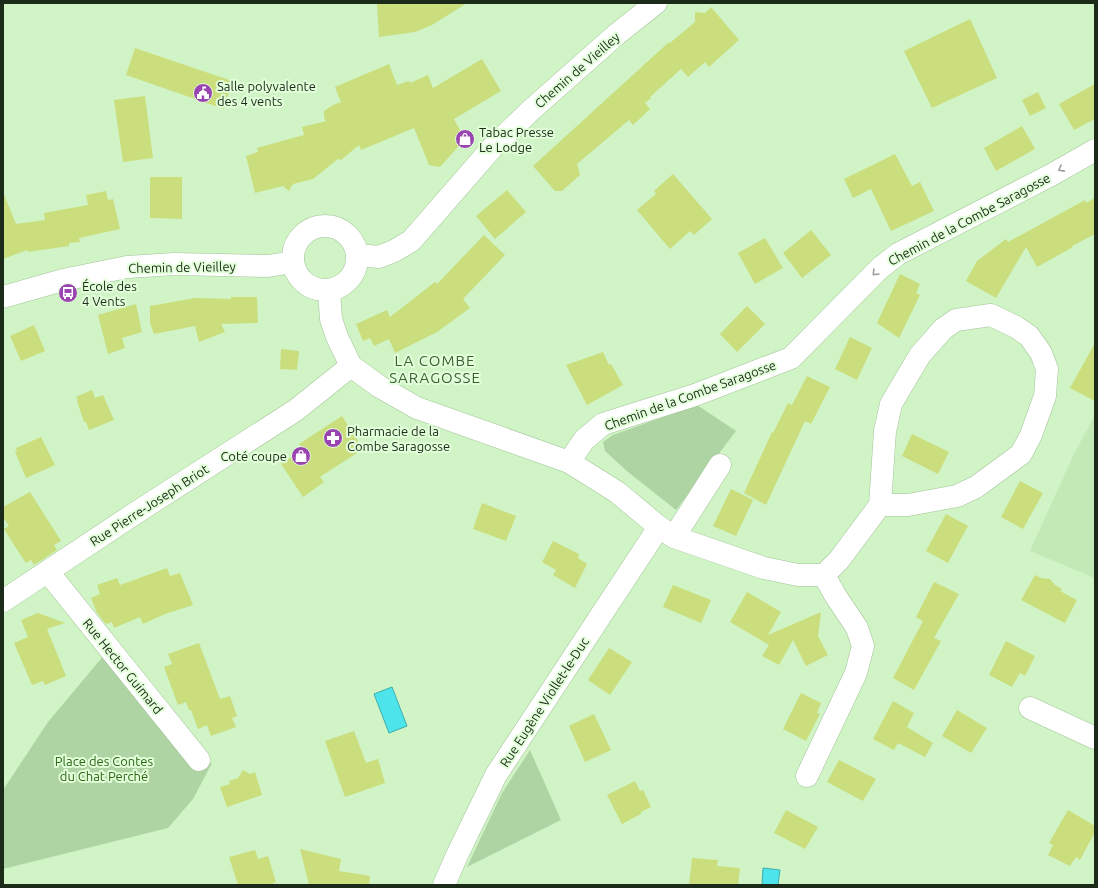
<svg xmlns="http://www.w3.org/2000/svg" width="1098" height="888" font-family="Ubuntu,sans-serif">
	<rect width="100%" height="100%" fill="#d0f4c6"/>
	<path fill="#c2e9b6" d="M1095,415V578L1030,551L1074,454Z"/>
	<g fill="#afd4a4">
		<path d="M697,405L736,431L676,510L628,472L605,451L603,442L613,435Z"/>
		<path d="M105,654L194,766L212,763L193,799L168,828L3,869V790L48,722Z"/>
		<path d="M530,750L561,820L467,867L502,793Z"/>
	</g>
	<g fill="#4de5eb" stroke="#3eadac">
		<path d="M392,687L407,726L389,733L374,694Z"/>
		<path d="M763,868L780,870L778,885H762Z"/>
	</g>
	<g fill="#cade7d">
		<path d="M396,3H467L432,25L415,32L379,37L377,4Z"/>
		<path d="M711,7L739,40L709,67L705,62L688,77L681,69L650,97L651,98L645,103L650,109L633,125L629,120L577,164L580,175L562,191H555L533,166L669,42L670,43L695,22V12L705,13Z"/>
		<path d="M970,19L997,78L932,108L904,51Z"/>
		<path d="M135,48L232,81L224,109L126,75Z"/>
		<path d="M482,59L501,91L454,119L465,139L440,167L429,165L414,128L361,150L359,145L341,160L338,159L313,179L293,184L289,191L283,186L255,193L246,156L258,152L257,148L304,135L302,127L326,121L324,118V111L333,105L341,102L335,87L389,64L397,85L409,81L410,83L428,75L433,88Z"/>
		<path d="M1095,84V119L1074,130L1059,104Z"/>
		<path d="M1038,92L1046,108L1030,116L1022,100Z"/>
		<path d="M145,96L153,158L123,162L114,100Z"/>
		<path d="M1022,126L1035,149L996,171L984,148Z"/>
		<path d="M895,154L912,186L920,182L934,211L891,231L871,189L853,198L844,179Z"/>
		<path d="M673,174L712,219L694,235L690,231L670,249L637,210L656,194L654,191Z"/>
		<path d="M150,177H182V219L150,218Z"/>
		<path d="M507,190L526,212L495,239L476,216Z"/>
		<path d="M106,191L108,200L113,199L120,229L79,238L80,242L69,243V246L28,252L27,250L3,259V192L16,224L45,220L44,213L88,205L86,195Z"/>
		<path d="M1095,198V234L1072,246L1073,247L1037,267L1026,247L996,298L966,281L977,261L1006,239L1008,242L1085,200L1086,203Z"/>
		<path d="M811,230L831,255L802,278L783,253Z"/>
		<path d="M484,235L505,255L463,299L470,308L437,332L395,353L389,339L374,346L370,338L363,341L356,324L387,310L390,317L435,282L437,284Z"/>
		<path d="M765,238L783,268L755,284L738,253Z"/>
		<path d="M900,274L920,284L916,293L920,295L899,338L877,323Z"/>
		<path d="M231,297H257L258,323L221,324L225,332L199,342L195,326L154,334L150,323V306L195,298L231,299Z"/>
		<path d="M136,304L142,332L122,338L125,348L108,354L98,315Z"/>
		<path d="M747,306L765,324L737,352L720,334Z"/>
		<path d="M34,325L45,351L21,361L10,336Z"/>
		<path d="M850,337L872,348L857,380L835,369Z"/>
		<path d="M1095,343V401L1070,388Z"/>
		<path d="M281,349L299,351L297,370L280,369Z"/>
		<path d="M603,352L609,365L611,364L623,385L587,405L566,365Z"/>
		<path d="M807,376L830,387L811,424L805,421L766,505L744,493L772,432L773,433L788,403L792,405Z"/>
		<path d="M92,390L95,398L103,395L114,420L89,430L86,422H84L77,401L78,400L76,397Z"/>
		<path d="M342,416L363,449L320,477L324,482L303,497L281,464L303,449L299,444Z"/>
		<path d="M912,434L949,452L938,474L902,456Z"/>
		<path d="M41,437L55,465L26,478L15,452L17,451L16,448Z"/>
		<path d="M1020,481L1043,493L1023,529L1001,517Z"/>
		<path d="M731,489L753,500L736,536L713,526Z"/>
		<path d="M30,492L61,541L54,545L57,550L34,565L31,560L26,563L16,548L4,529L9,526L3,517V507Z"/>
		<path d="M482,503L516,516L506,541L473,529Z"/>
		<path d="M946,514L968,526L948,563L926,551Z"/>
		<path d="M553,541L579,554L578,558L587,564L575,588L553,575L556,570L542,562Z"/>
		<path d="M167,568L170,576L180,573L193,605L165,614L143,624L140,617L114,628L112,622L106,624L97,613L91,598L100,594L97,585L117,578L120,585Z"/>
		<path d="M1035,575L1041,578L1050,579L1055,585L1062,589L1060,591L1077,600L1065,623L1021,600Z"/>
		<path d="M934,582L959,594L934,638L941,641L914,690L893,678L923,621L916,617Z"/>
		<path d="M673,585L711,600L701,623L663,607Z"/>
		<path d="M747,592L781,612L768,635L821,612L818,636L828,655L806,666L793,640L779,665L762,656L769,645L730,622Z"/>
		<path d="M38,613L65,623L47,629L66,676L45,685L43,681L32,685L14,643L28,637L21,620Z"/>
		<path d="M1006,641L1035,656L1025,676L1020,673L1012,687L989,675Z"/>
		<path d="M199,643L220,699L230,696L237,716L232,718L236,727L211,736L207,725L198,729L191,710H189L186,702L178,705L164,667L172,664L168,654Z"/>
		<path d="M609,648L632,662L610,695L588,680Z"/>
		<path d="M801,693L821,703L817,713L820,714L806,741L783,729Z"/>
		<path d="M893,701L914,713L907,727L933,743L925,757L898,743L894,750L873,739Z"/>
		<path d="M957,710L987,728L971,753L942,736Z"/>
		<path d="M594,714L611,750L585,762L569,726Z"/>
		<path d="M354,731L366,763L378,759L385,783L345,797L325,741Z"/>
		<path d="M839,760L876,779L863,801L827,782Z"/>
		<path d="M243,770L250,774L255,772L262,795L227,807L220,787L230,784L229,781L238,778Z"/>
		<path d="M635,781L640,791L643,790L651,807L641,812V814L622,824L607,795Z"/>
		<path d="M786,810L818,827L805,849L774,833Z"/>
		<path d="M1068,810L1095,826V832L1080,860L1076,857L1070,866L1048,855L1053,845L1049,843Z"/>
		<path d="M300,849L341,859L339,871L370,876L369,885H309Z"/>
		<path d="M255,850L258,859L268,856L276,882L273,883V885H238L229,857Z"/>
		<path d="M692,858L718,860L717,866L740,868L738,885H689Z"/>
	</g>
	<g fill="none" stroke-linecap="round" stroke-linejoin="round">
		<g stroke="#a2c498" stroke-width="23">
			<g id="minor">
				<circle cx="325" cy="258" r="32"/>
				<path d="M357,255L379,257L394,251L411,241L492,148L530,111L617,34L656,3"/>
				<path d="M329,290L331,319L337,337L351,366L380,387L417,408L569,462L617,492L659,527L674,537L764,568L798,575H824L835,595L857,628L863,646L856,673L807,776"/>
				<path d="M3,297L63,280L127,267L174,264L268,266L293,262"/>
				<path d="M569,462L584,440L603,424L695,395L791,358L880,268L898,254L1053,174L1095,150"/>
				<path d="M674,537L720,465"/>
				<path d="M48,572L199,760"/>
				<path d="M824,575L839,560L880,505H908L957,496L976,487L1021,454L1031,435L1045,396L1047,369L1041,353L1029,336L1016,327L991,315L956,320L943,329L920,355L891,404L885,431L880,505"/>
				<path d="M3,601L134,514L296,410L351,366"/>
				<path d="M1030,708L1095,738"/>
				<path d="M444,885L458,853L496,775L659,527"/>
			</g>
		</g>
		<use href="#minor" stroke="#fff" stroke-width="22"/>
	</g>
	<defs><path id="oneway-chevron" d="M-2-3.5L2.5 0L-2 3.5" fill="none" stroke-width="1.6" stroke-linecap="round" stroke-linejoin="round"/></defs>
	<g stroke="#999f98">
		<use href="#oneway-chevron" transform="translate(1061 169) rotate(151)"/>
		<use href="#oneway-chevron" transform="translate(875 273) rotate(135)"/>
	</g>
	<defs>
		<g id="civic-disc" transform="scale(1)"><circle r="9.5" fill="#9a44b1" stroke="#e2ffda"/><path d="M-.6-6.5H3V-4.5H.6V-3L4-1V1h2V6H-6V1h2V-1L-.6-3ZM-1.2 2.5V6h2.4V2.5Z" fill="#fff"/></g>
		<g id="shop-disc" transform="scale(1)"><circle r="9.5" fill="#9a44b1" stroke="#e2ffda"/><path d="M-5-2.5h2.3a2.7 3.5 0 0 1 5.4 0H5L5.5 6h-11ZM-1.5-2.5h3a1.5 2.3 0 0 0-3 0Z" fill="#fff"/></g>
		<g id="bus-disc" transform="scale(1)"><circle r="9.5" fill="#9a44b1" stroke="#e2ffda"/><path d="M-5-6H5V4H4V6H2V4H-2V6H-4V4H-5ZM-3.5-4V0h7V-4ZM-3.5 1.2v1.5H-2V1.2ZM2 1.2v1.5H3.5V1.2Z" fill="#fff"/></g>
		<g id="pharmacy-disc" transform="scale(1)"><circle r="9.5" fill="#9a44b1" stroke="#e2ffda"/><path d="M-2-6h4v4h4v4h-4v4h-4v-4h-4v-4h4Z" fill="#fff"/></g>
	</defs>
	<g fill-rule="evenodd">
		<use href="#civic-disc" x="203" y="93"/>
		<use href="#shop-disc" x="465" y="139"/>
		<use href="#bus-disc" x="68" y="293"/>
		<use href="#pharmacy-disc" x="333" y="438"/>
		<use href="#shop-disc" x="301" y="456"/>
	</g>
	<g text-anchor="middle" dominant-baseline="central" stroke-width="4" stroke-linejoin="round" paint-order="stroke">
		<g font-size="13" fill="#1c2a19" stroke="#e2ffda">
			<text transform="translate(577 70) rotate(-41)">Chemin de Vieilley</text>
			<text transform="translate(969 219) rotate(-28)">Chemin de la Combe Saragosse</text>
			<text transform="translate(182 267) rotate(-1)">Chemin de Vieilley</text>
			<text transform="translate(690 395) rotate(-20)">Chemin de la Combe Saragosse</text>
			<text transform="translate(149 505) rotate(-33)">Rue Pierre-Joseph Briot</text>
			<text transform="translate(123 666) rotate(51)">Rue Hector Guimard</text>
			<text transform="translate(544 702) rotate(-57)">Rue Eugène Viollet-le-Duc</text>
		</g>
		<g font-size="13" fill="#1c2a19" stroke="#e2ffda" text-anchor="start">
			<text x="217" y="86">Salle polyvalente<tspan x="217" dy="15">des 4 vents</tspan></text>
			<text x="479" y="132">Tabac Presse<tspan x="479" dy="15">Le Lodge</tspan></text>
			<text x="82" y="286">École des<tspan x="82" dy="15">4 Vents</tspan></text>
			<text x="347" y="431">Pharmacie de la<tspan x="347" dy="15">Combe Saragosse</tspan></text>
			<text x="287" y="456" text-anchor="end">Coté coupe</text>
		</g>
		<g font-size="13" fill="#2c6517" stroke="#e2ffda">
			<text x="104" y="761">Place des Contes<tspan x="104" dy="15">du Chat Perché</tspan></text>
		</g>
		<g font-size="15" letter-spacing="1" fill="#3e5d35" stroke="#e2ffda">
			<text x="435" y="360">LA COMBE<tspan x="435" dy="17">SARAGOSSE</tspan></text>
		</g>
	</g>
	<rect width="1098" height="888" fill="none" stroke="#1c2a19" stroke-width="8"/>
</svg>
